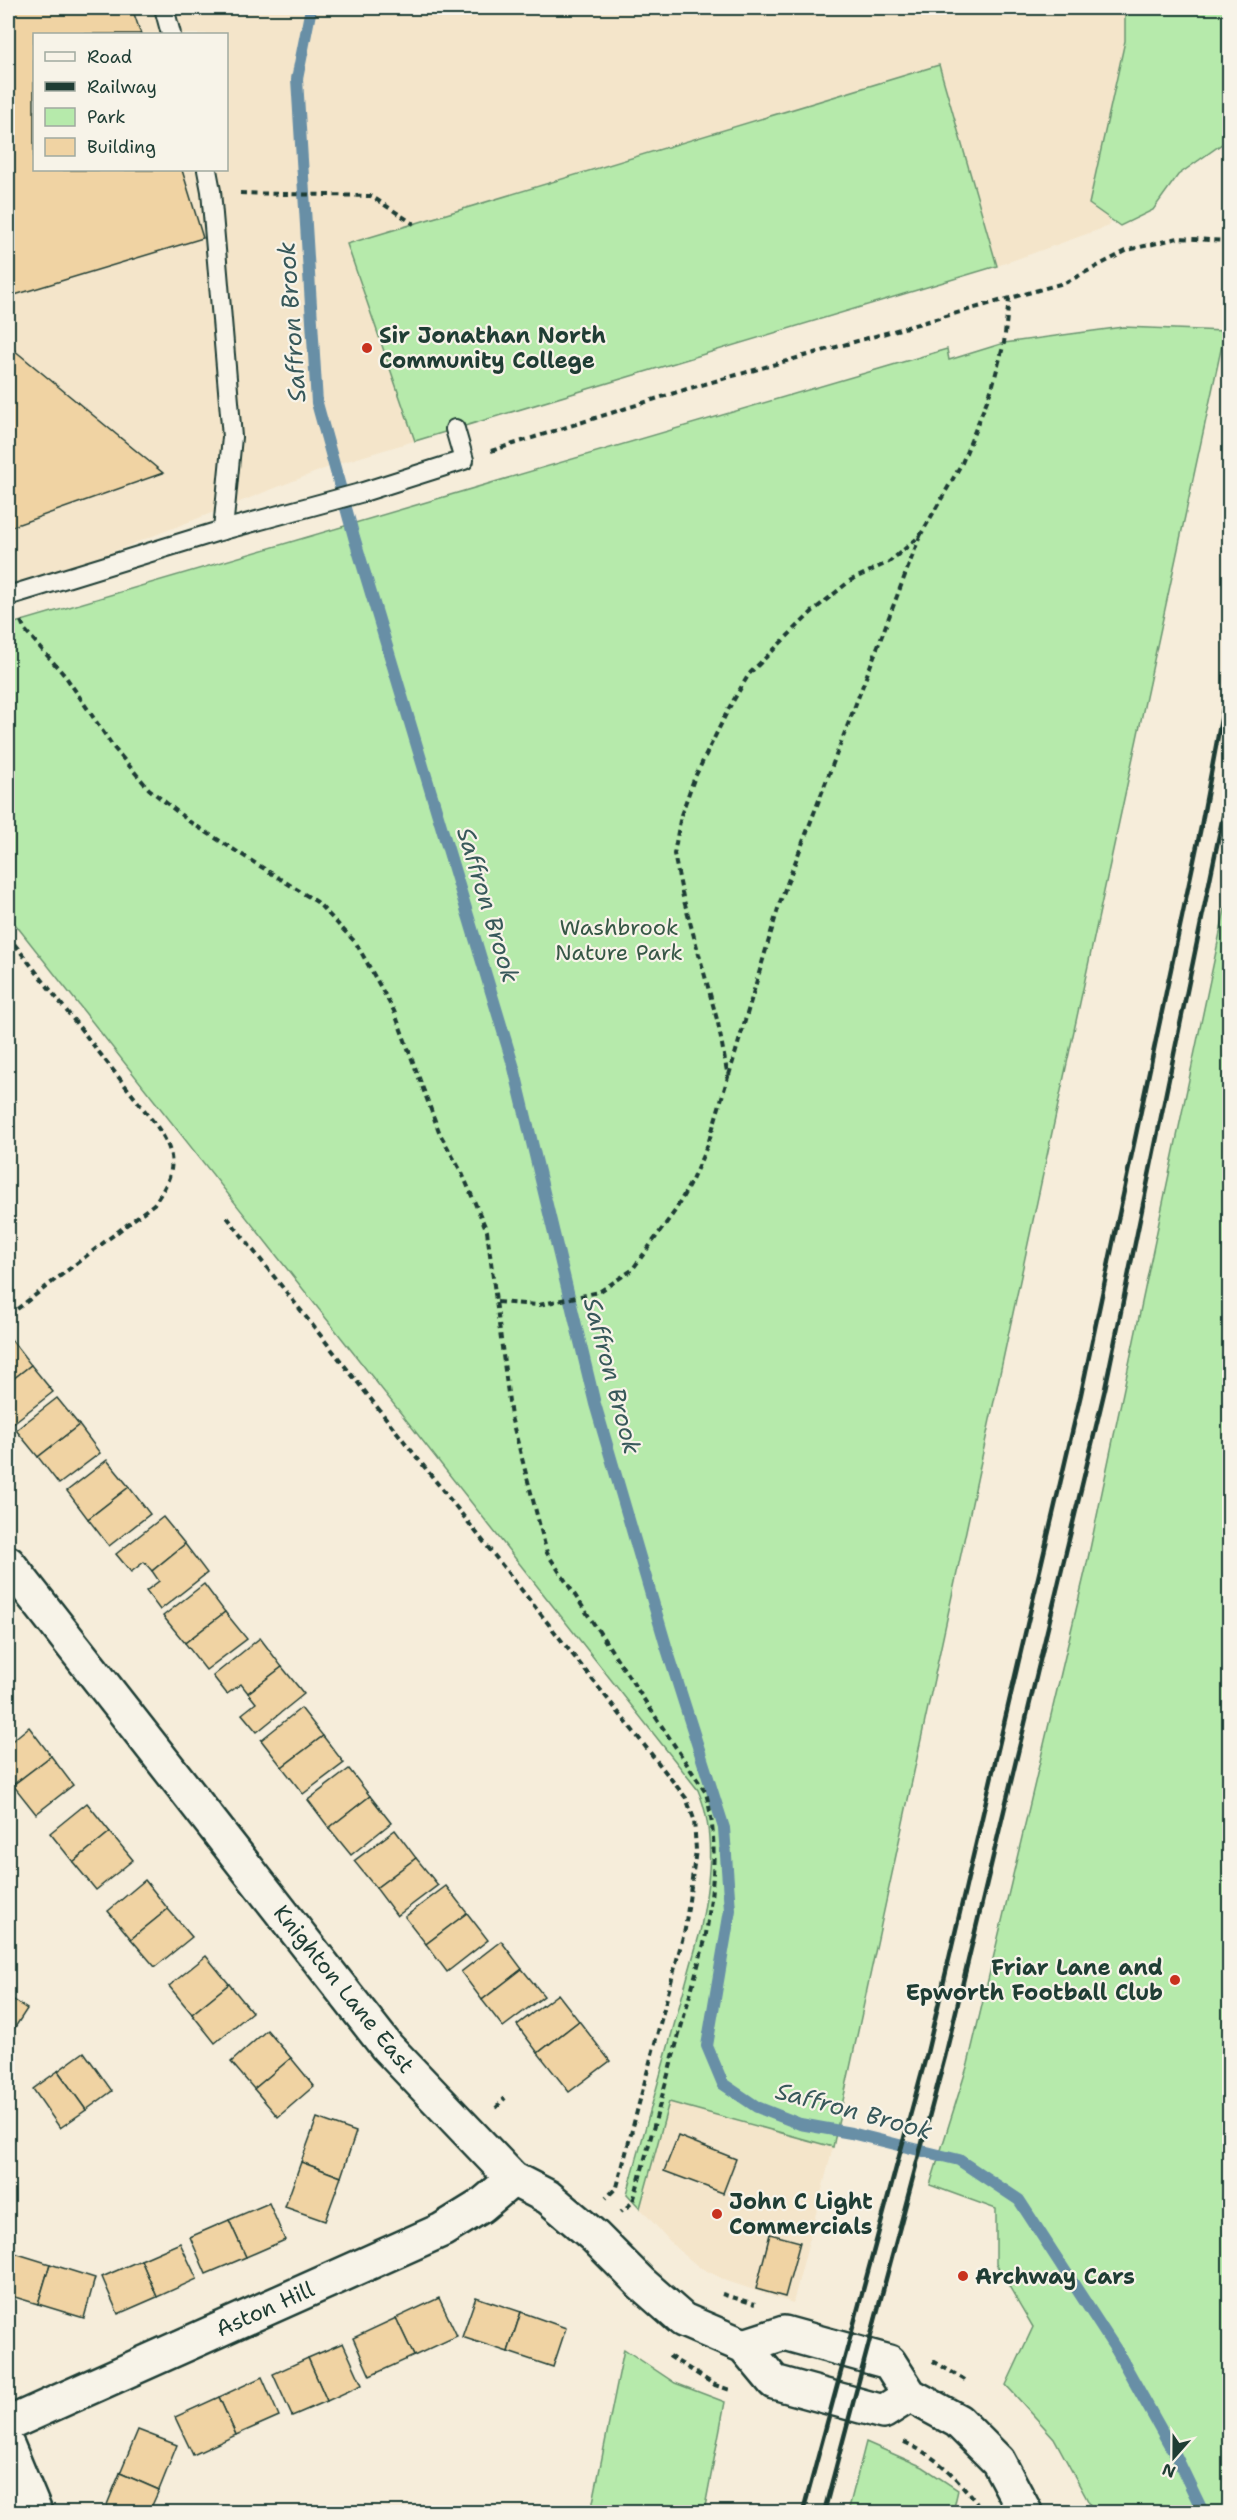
<svg xmlns="http://www.w3.org/2000/svg" width="1237" height="2520" font-family="'Shantell Sans',sans-serif">
	<rect width="100%" height="100%" fill="#f6edda"/>
	<filter id="ink" filterUnits="userSpaceOnUse"><feTurbulence type="fractalNoise" baseFrequency=".0167" numOctaves="2"/><feDisplacementMap in="SourceGraphic" scale="12" xChannelSelector="R" yChannelSelector="G"/><feConvolveMatrix kernelMatrix="1 2 1 2 8 2 1 2 1" color-interpolation-filters="sRGB"/></filter>
	<g filter="url(#ink)">
		<g fill="#f4e5ca" fill-rule="evenodd">
			<path d="M8,8H1150L1109,226L997,266L334,465L61,572L8,588ZM34,34H226V170H34Z"/>
			<path d="M669,2102L833,2147L793,2303L727,2281L699,2267L676,2248L640,2208Z"/>
		</g>
		<g fill="#b6eaab" stroke="#6a9470" stroke-width="1.5">
			<path d="M1125,8H1229L1230,121L1226,141L1178,175L1153,210L1120,226L1089,204L1125,41Z"/>
			<path d="M939,65L997,266L415,441L347,244Z"/>
			<path d="M1123,327L1225,331L833,2147L669,2102L640,2208L627,2194L700,1932C709,1886 717,1835 698,1790L8,915V625L947,349L949,360L1004,343Z"/>
			<path d="M1229,890V2512H1094L1054,2438L1006,2385L1033,2327L996,2264V2209L930,2185L968,2064L1086,1568Z"/>
			<path d="M624,2349L675,2383L725,2402L704,2512H591Z"/>
			<path d="M866,2442L923,2467L958,2490L953,2512H848Z"/>
		</g>
		<g fill="none" stroke-linecap="round" stroke-linejoin="round">
			<path stroke="#678fa6" stroke-width="12" d="M311,8L297,79L317,403L354,537L514,1068L595,1404L666,1646L724,1828L730,1910L707,2046L723,2084L757,2107L800,2124L851,2133L959,2160L1019,2200L1117,2351L1177,2458L1203,2512"/>
		</g>
		<g fill="#f0d3a3" stroke="#1f3d34" stroke-width="1.5">
			<path d="M8,8H132L141,34H34V170H182L203,238L8,297Z"/>
			<path d="M8,345L163,473L8,528Z"/>
			<path d="M10,1338L31,1365L8,1383V1340Z"/>
			<path d="M31,1365L53,1392L12,1424L8,1418V1383Z"/>
			<path d="M57,1398L79,1425L38,1457L16,1430Z"/>
			<path d="M79,1425L100,1453L59,1484L38,1457Z"/>
			<path d="M107,1460L129,1487L88,1519L67,1491Z"/>
			<path d="M129,1487L150,1514L109,1546L88,1519Z"/>
			<path d="M163,1517L185,1544L152,1571L144,1562L131,1572L116,1554Z"/>
			<path d="M185,1544L207,1573L160,1610L146,1591L159,1581L152,1571Z"/>
			<path d="M204,1584L225,1612L185,1643L163,1616Z"/>
			<path d="M225,1612L247,1639L206,1670L185,1643Z"/>
			<path d="M260,1638L282,1667L248,1693L241,1684L227,1694L213,1676Z"/>
			<path d="M282,1667L304,1694L257,1732L242,1714L256,1703L248,1693Z"/>
			<path d="M301,1708L323,1736L282,1767L261,1740Z"/>
			<path d="M29,1727L51,1756L13,1785L8,1778V1744Z"/>
			<path d="M323,1736L344,1763L303,1794L282,1767Z"/>
			<path d="M51,1756L73,1785L36,1814L13,1785Z"/>
			<path d="M349,1769L370,1796L329,1828L308,1800Z"/>
			<path d="M370,1796L391,1823L351,1855L329,1828Z"/>
			<path d="M87,1803L110,1832L73,1862L50,1833Z"/>
			<path d="M395,1830L416,1858L376,1888L354,1861Z"/>
			<path d="M110,1832L133,1860L96,1890L73,1862Z"/>
			<path d="M416,1858L438,1885L397,1916L376,1888Z"/>
			<path d="M145,1880L168,1909L131,1939L108,1911Z"/>
			<path d="M446,1886L467,1913L426,1944L405,1917Z"/>
			<path d="M168,1909L192,1937L155,1967L131,1939Z"/>
			<path d="M467,1913L488,1940L447,1972L426,1944Z"/>
			<path d="M501,1941L522,1969L482,2000L461,1972Z"/>
			<path d="M206,1956L229,1984L192,2014L169,1986Z"/>
			<path d="M522,1969L544,1996L503,2027L482,2000Z"/>
			<path d="M229,1984L252,2012L215,2043L192,2014Z"/>
			<path d="M558,1994L579,2021L538,2053L517,2025Z"/>
			<path d="M8,1996L27,2009L8,2038Z"/>
			<path d="M579,2021L610,2061L569,2092L538,2053Z"/>
			<path d="M267,2030L291,2058L254,2089L231,2062Z"/>
			<path d="M84,2052L112,2091L86,2110L58,2071Z"/>
			<path d="M291,2058L314,2086L278,2117L254,2089Z"/>
			<path d="M58,2071L86,2110L60,2128L33,2089Z"/>
			<path d="M317,2118L356,2132L341,2177L301,2162Z"/>
			<path d="M678,2136L736,2159L723,2193L664,2171Z"/>
			<path d="M301,2162L341,2177L325,2221L285,2207Z"/>
			<path d="M269,2203L285,2240L246,2257L229,2220Z"/>
			<path d="M229,2220L246,2257L206,2274L190,2237Z"/>
			<path d="M770,2234L800,2242L785,2297L756,2289Z"/>
			<path d="M180,2243L197,2279L157,2297L141,2260Z"/>
			<path d="M8,2251L50,2264L38,2304L8,2295Z"/>
			<path d="M141,2260L157,2297L118,2314L102,2277Z"/>
			<path d="M50,2264L95,2278L84,2318L38,2304Z"/>
			<path d="M476,2297L521,2312L508,2352L462,2337Z"/>
			<path d="M439,2298L457,2336L414,2356L396,2318Z"/>
			<path d="M521,2312L566,2328L553,2367L508,2352Z"/>
			<path d="M396,2318L414,2356L370,2376L353,2338Z"/>
			<path d="M343,2343L362,2385L327,2401L308,2358Z"/>
			<path d="M308,2358L327,2401L292,2416L273,2374Z"/>
			<path d="M262,2377L279,2416L236,2435L219,2397Z"/>
			<path d="M219,2397L236,2435L193,2455L175,2417Z"/>
			<path d="M138,2430L177,2445L159,2490L120,2473Z"/>
			<path d="M120,2473L159,2490L149,2512H104Z"/>
		</g>
		<g fill="none" stroke-linecap="round" stroke-linejoin="round">
			<g stroke="#1f3d34" stroke-width="22">
				<g id="service">
					<path d="M164,8L171,34"/>
					<path d="M207,170L211,191L232,437L223,530"/>
					<path d="M8,596L216,532L360,493L464,460L455,429"/>
				</g>
			</g>
			<g stroke="#1f3d34" stroke-width="38">
				<g id="minor">
					<path d="M8,2424L442,2230L481,2206L513,2179"/>
					<path d="M8,2447L35,2512"/>
				</g>
			</g>
			<g stroke="#1f3d34" stroke-width="38">
				<g id="tertiary">
					<path d="M8,1563L387,2047L513,2179L548,2197L594,2236L641,2283L683,2320L744,2346L774,2382L883,2412L910,2395"/>
					<path d="M744,2346L784,2333L889,2362L910,2395L958,2421L998,2461L1025,2512"/>
				</g>
			</g>
			<g stroke="#1f3d34" stroke-width="4" stroke-dasharray="6 4.5" stroke-linecap="butt">
				<path d="M240,193L371,196L414,224"/>
				<path d="M491,451L687,389L1067,282L1128,250L1178,238L1227,241"/>
				<path d="M21,621L25,630L66,677L114,748L149,789L190,822L317,902L356,943L394,1011L440,1134L462,1173L487,1231L511,1417L547,1553L706,1793C719,1842 713,1891 705,1940L633,2202L621,2212"/>
				<path d="M8,936L156,1125C178,1156 176,1173 154,1204L8,1316"/>
				<path d="M729,1075L780,902L920,536"/>
				<path d="M227,1217L686,1798L694,1819L696,1850L685,1929L617,2187L606,2198"/>
				<path d="M497,1302L539,1305L599,1292L632,1270L675,1211L692,1180L708,1144L728,1077L718,1023L683,897L674,854L681,815L694,779L729,708L749,674L814,610L851,580L889,562L920,536L962,463L992,388L1004,343L1009,299"/>
				<path d="M496,2108L505,2098"/>
				<path d="M722,2294L755,2304"/>
				<path d="M669,2356L715,2385L733,2391"/>
				<path d="M933,2361L965,2380"/>
				<path d="M904,2442C936,2456 956,2476 977,2504"/>
			</g>
			<use href="#service" stroke="#f7f3e8" stroke-width="18"/>
			<use href="#minor" stroke="#f7f3e8" stroke-width="33"/>
			<use href="#tertiary" stroke="#f7f3e8" stroke-width="33"/>
			<g stroke="#1f3d34" stroke-width="4.5">
				<path d="M803,2512L927,2053L1081,1394L1201,827L1230,671"/>
				<path d="M824,2512L945,2057L1105,1389L1230,782"/>
			</g>
		</g>
	</g>
	<g fill="#c8321e" stroke="#f7f3e8" stroke-width="2">
		<circle cx="367" cy="348" r="6"/>
		<circle cx="1175" cy="1980" r="6"/>
		<circle cx="717" cy="2214" r="6"/>
		<circle cx="963" cy="2276" r="6"/>
	</g>
	<g text-anchor="middle" dominant-baseline="central" stroke-width="4.5" stroke-linejoin="round" paint-order="stroke">
		<g font-size="22" font-weight="bold" fill="#1f3d34" stroke="#f7f3e8" text-anchor="start">
			<text x="379" y="335">Sir Jonathan North<tspan x="379" dy="25">Community College</tspan></text>
			<text x="1163" y="1967" text-anchor="end">Friar Lane and<tspan x="1163" dy="25">Epworth Football Club</tspan></text>
			<text x="729" y="2201">John C Light<tspan x="729" dy="25">Commercials</tspan></text>
			<text x="975" y="2276">Archway Cars</text>
		</g>
		<g font-size="22" fill="#365746" stroke="#f7f3e8">
			<text x="619" y="927">Washbrook<tspan x="619" dy="25">Nature Park</tspan></text>
		</g>
		<g font-size="22" fill="#1f3d34" stroke="#f7f3e8">
			<text transform="translate(344 1989) rotate(51)">Knighton Lane East</text>
			<text transform="translate(265 2309) rotate(-24)">Aston Hill</text>
		</g>
		<g font-size="24" font-style="italic" fill="#37585a" stroke="#f7f3e8">
			<text transform="translate(292 322) rotate(-94)">Saffron Brook</text>
			<text transform="translate(488 905) rotate(73)">Saffron Brook</text>
			<text transform="translate(612 1376) rotate(75)">Saffron Brook</text>
			<text transform="translate(854 2111) rotate(15)">Saffron Brook</text>
		</g>
	</g>
	<rect width="1237" height="2520" fill="none" stroke="#f7f3e8" stroke-width="30"/>
	<rect x="15" y="15" width="1207" height="2490" fill="none" stroke="#1f3d34" stroke-width="2" filter="url(#ink)"/>
	<rect x="33" y="33" width="195" height="138" fill="#f7f3e8" stroke="#a1aaa0" stroke-width="1.5"/>
	<rect x="45" y="52" width="30" height="9" fill="#f7f3e8" stroke="#a1aaa0" stroke-width="1.5"/>
	<text x="87" y="63" font-size="18" fill="#1f3d34">Road</text>
	<rect x="45" y="82" width="30" height="9" fill="#1f3d34" stroke="#a1aaa0" stroke-width="1.5"/>
	<text x="87" y="93" font-size="18" fill="#1f3d34">Railway</text>
	<rect x="45" y="108" width="30" height="18" fill="#b6eaab" stroke="#a1aaa0" stroke-width="1.5"/>
	<text x="87" y="123" font-size="18" fill="#1f3d34">Park</text>
	<rect x="45" y="138" width="30" height="18" fill="#f0d3a3" stroke="#a1aaa0" stroke-width="1.5"/>
	<text x="87" y="153" font-size="18" fill="#1f3d34">Building</text>
	<g transform="translate(1174 2457) rotate(201)" stroke="#f7f3e8" stroke-width="4.5" paint-order="stroke">
	<path d="M0-4.5L10 22L0 15L-10 22Z" fill="#1f3d34"/>
	<text y="-9" font-size="16" font-weight="bold" text-anchor="middle" fill="#1f3d34">N</text>
	</g>
</svg>
